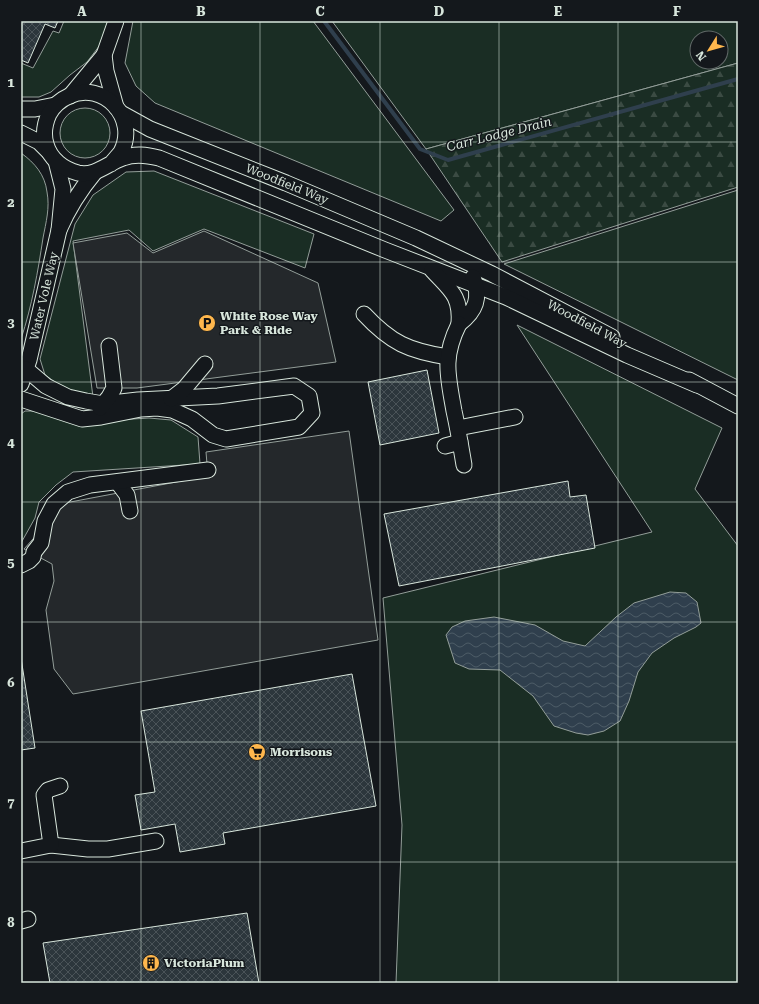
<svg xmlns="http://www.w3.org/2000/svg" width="759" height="1004" font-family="'Roboto Serif',serif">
	<defs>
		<pattern id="forest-firs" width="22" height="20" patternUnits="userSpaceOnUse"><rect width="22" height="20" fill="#1a2d24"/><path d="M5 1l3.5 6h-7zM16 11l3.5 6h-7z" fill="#3b4b43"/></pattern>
		<pattern id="water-waves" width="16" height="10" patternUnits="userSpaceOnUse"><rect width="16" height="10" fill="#2f3f4d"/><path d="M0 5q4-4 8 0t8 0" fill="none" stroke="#4c5b66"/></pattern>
		<pattern id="building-cross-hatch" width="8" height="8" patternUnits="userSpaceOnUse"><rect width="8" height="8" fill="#2c363c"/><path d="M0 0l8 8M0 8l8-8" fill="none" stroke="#4a5358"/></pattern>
	</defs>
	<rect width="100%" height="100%" fill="#14181c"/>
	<g fill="#1a2d24" stroke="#939e99" fill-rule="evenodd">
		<path d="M64,21H108L100,45L87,62L70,75L51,92L39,97H21V63L33,68L53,31L59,33Z"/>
		<path d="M133,21H313L454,210L441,221L155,103L136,86L125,63Z"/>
		<path d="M332,21H738V63L426,149ZM697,38H721V62H697Z"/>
		<circle cx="85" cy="133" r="25"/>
		<path d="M21,153C35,163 45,175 47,192C50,208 46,222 43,238C38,271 32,306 21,339Z"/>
		<path d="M154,171L314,234L305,268L204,229L153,251L129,230L73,241L93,397L72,394L45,375L40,359L75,224L93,195L126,172Z"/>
		<path d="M738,189V380L504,264L738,190Z"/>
		<path d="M517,325L722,428L695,489L738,546V983H396L402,825L383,598L652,532Z"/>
		<path d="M25,411H37L86,426L116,420L149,418L171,420L198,437L200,464L73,472L56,485L39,502L35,518L21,543V414Z"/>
	</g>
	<path fill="url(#forest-firs)" stroke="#939e99" d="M738,63V187L502,262L426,149Z"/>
	<g fill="#24282b" stroke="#939e99">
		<path d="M204,231L318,283L336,362L137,388H97L73,243L127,233L153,253Z"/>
		<path d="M349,431L378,640L73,694L54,669L46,610L54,581L52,564L24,549L65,503L208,476L206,452Z"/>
	</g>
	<path fill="url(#water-waves)" stroke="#939e99" d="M670,592L686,593L697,602L701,623L696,627L674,638L652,653L638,672L629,701L620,721L604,731L588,735L576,733L554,726L533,696L500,670L469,669L455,663L446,635L452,627L465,621L494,617L535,625L563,641L585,646L616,617L634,603Z"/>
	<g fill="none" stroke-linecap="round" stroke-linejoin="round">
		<path stroke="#2f3f4d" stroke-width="4" d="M324,21L420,149L448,160L738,79"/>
	</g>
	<g fill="url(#building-cross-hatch)" stroke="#d8e6dc">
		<path d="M21,21H58L55,28L45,24L28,63L21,60Z"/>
		<path d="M427,370L439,433L380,445L368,382Z"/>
		<path d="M568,481L570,497L586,495L595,548L399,586L384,514Z"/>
		<path d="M21,658L35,748L21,750Z"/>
		<path d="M352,674L376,806L223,833L225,844L180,852L175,824L141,830L135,795L155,792L141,711Z"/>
		<path d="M247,913L259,983H50L43,943Z"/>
	</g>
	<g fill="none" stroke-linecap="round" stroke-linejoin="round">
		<g stroke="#d8e6dc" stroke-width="17">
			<g id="minor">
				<path d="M104,55L116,21"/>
				<path d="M70,96L104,55L106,71L116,107"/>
				<path d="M21,109H35L55,105"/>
				<path d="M121,113L150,129L286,183L416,238L492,274L612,337"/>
				<path d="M21,133L39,142L49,152"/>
				<path d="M56,161L63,189L59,230C68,209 80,190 95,172"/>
				<path d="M111,164C114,160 118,156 121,152C139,118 103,80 69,96C60,100 54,105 49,114C45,123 43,134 46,144C50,159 63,169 78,173C95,177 108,163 123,158C135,153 147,155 159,158L385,250L506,297L627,355L697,385"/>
				<path d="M432,270C450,290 461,295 459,324C476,311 481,298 473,277"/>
				<path d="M364,314C391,343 409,351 448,357"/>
				<path d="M459,324C442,358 448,376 454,411C458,429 461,447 464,465"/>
				<path d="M689,380L738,406"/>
				<path d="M21,384L29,360L59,230"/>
				<path d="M21,399L82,419L101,417L141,409L157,408L172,410L192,419L213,435L226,439L299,427L312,413L309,396L294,386L218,396L138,400L103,404L86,401L68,397L46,386L26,369"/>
				<path d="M171,399L184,389L205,364"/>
				<path d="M100,408L109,397L114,388L109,346"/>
				<path d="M458,428L515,417"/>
				<path d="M445,446L460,442"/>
				<path d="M118,483L127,495L130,511"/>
				<path d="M21,565L29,561L33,557L34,552L41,543L45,521L54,504L68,492L90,485L208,470"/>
				<path d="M51,845L88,849H108L156,841"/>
				<path d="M21,851L51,845L44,795L48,790L60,786"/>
				<path d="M21,921L28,919"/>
			</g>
		</g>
		<use href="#minor" stroke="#14181c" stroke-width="15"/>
	</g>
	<path fill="none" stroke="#d8e6dc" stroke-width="1" stroke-opacity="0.55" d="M141,21V983M260,21V983M380,21V983M499,21V983M618,21V983M21,142H738M21,262H738M21,382H738M21,502H738M21,622H738M21,742H738M21,862H738"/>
	<defs>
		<g id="parking-disc" transform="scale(0.9)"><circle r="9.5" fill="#ffb74d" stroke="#14181c"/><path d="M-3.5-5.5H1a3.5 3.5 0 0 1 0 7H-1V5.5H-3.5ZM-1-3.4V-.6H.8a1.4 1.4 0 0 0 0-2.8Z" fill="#111"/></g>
		<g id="supermarket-disc" transform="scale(0.9)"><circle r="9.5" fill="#ffb74d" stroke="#14181c"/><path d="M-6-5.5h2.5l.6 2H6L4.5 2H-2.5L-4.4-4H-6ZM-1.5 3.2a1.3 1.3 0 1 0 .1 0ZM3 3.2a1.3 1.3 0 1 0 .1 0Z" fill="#111"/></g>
		<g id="building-disc" transform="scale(0.9)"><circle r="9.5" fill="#ffb74d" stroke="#14181c"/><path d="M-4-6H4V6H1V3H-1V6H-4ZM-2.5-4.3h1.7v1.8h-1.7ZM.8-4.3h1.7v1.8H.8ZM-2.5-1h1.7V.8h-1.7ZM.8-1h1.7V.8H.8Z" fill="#111"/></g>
	</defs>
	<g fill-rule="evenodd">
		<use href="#parking-disc" x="207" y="323"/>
		<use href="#supermarket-disc" x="257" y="752"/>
		<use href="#building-disc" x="151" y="963"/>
	</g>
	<g text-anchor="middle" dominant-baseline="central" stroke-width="3" stroke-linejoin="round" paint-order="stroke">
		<g font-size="12" fill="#d8e6dc" stroke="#14181c">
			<text transform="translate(287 184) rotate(22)">Woodfield Way</text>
			<text transform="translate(44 296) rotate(-77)">Water Vole Way</text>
			<text transform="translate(587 324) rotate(28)">Woodfield Way</text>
		</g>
		<g font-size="12" font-weight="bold" fill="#d8e6dc" stroke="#14181c" text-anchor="start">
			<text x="220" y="316">White Rose Way<tspan x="220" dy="14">Park &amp; Ride</tspan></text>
			<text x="270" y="752">Morrisons</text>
			<text x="164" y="963">VictoriaPlum</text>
		</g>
		<g font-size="13" font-style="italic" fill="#d8e6dc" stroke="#14181c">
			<text transform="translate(499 134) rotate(-14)">Carr Lodge Drain</text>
		</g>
	</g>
	<rect width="759" height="1004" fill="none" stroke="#14181c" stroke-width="44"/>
	<g transform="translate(709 50) rotate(233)"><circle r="19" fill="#14181c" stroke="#626a69"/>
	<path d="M0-3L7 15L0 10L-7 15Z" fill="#ffb74d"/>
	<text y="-6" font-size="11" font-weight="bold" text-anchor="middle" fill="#d8e6dc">N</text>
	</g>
	<rect x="22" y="22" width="715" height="960" fill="none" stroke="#d8e6dc" stroke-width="1.5"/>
	<g font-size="13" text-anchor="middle" font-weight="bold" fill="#d8e6dc">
		<text x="82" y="16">A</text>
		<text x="201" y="16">B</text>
		<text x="320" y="16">C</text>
		<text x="439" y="16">D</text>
		<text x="558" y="16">E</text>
		<text x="677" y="16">F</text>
		<text x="11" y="87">1</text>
		<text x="11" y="207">2</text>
		<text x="11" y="327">3</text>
		<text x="11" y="447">4</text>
		<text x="11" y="567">5</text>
		<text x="11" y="687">6</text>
		<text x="11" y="807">7</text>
		<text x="11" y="927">8</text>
	</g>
</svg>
